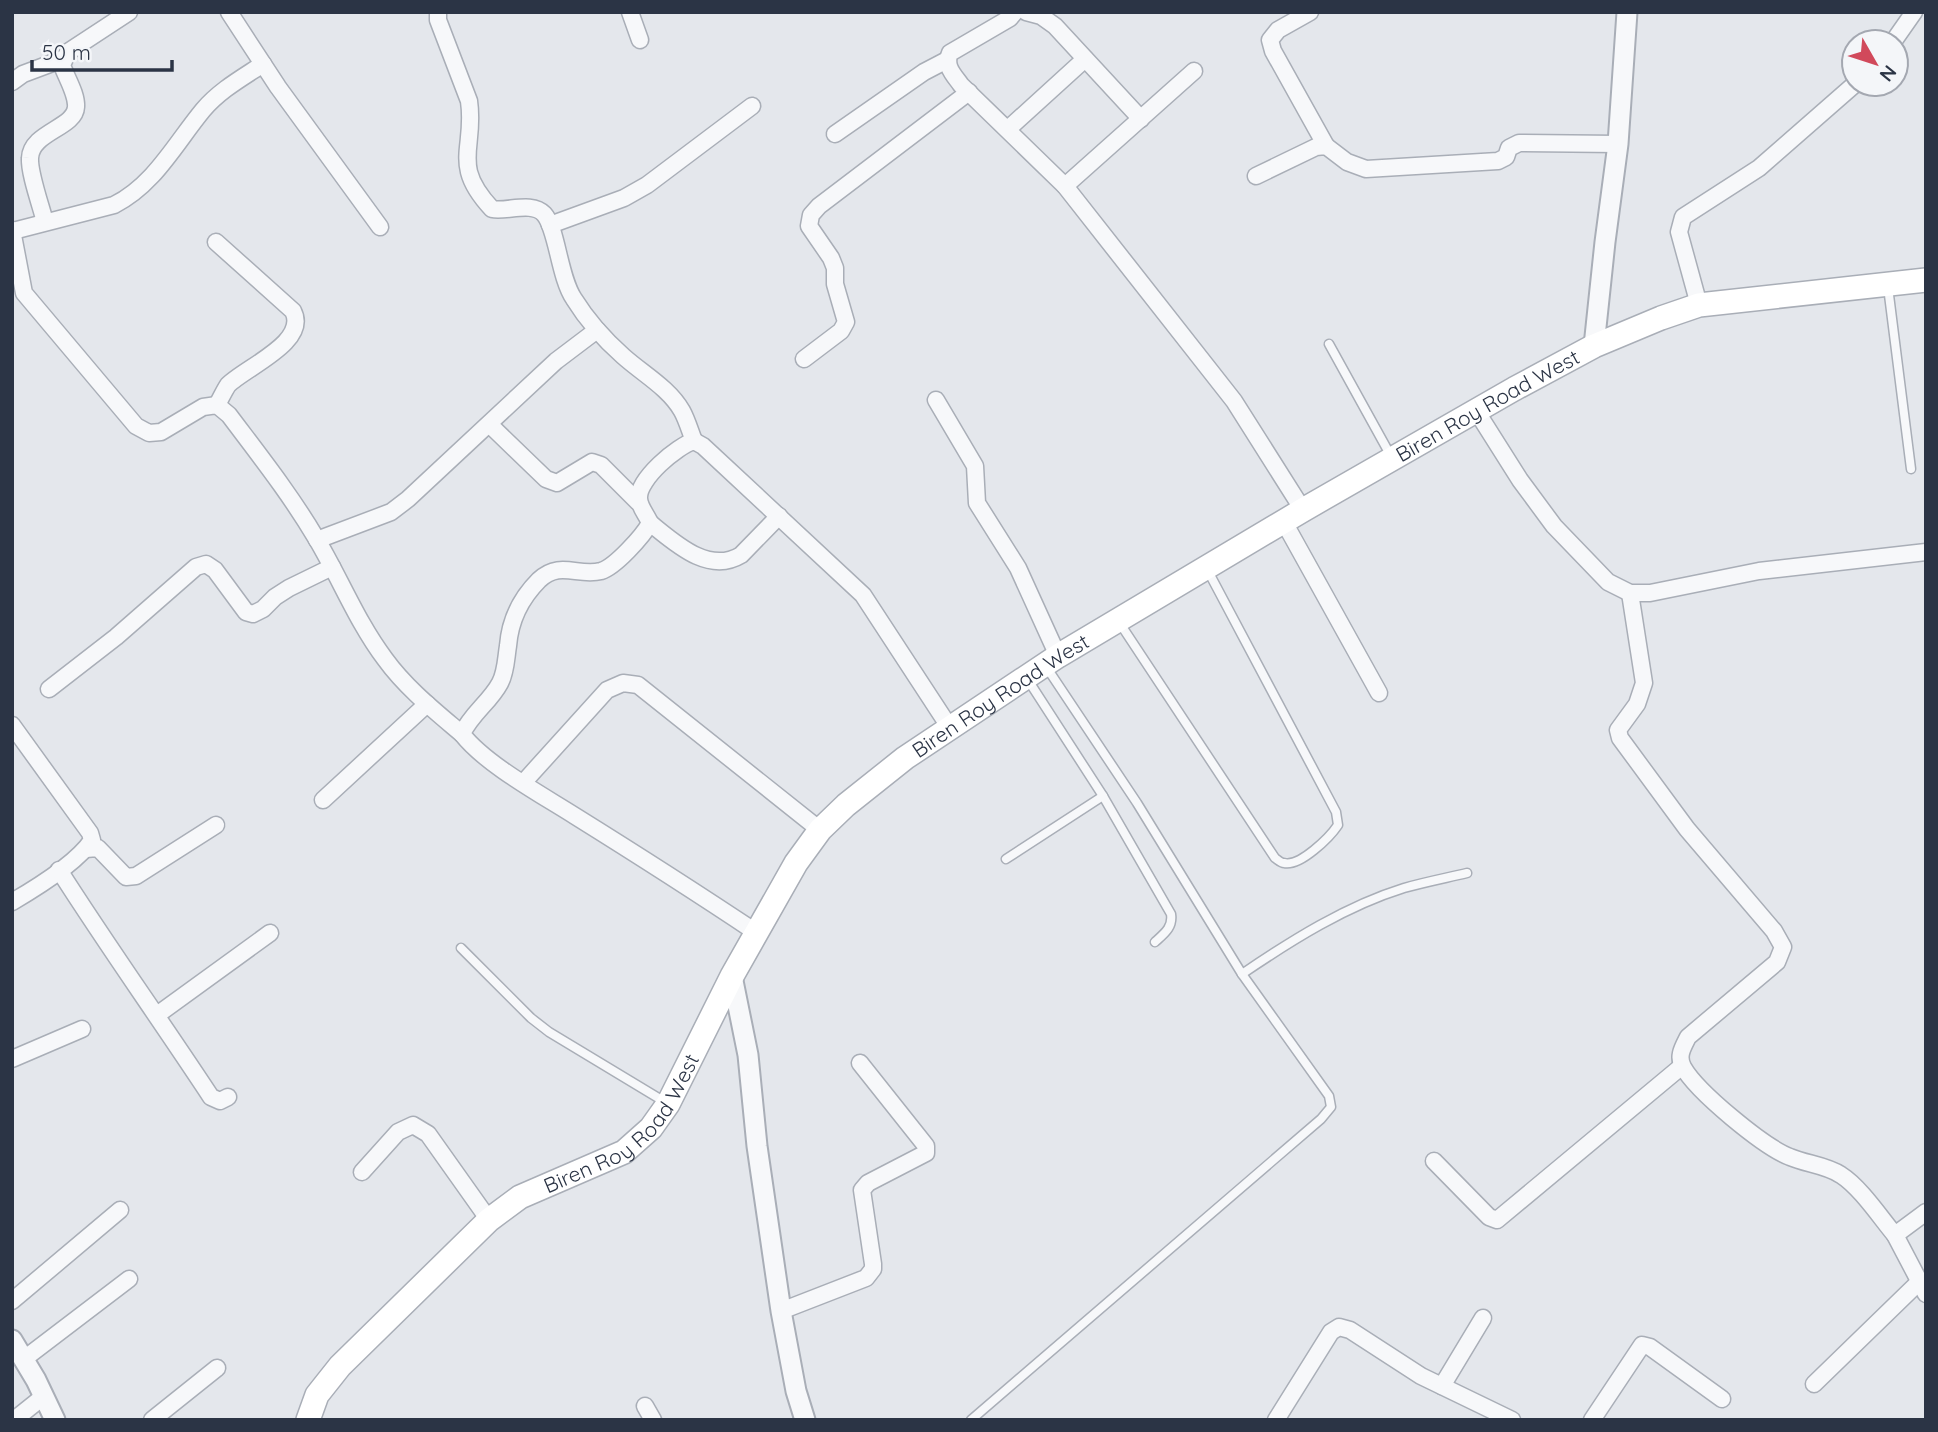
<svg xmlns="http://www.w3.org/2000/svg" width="1938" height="1432" font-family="Quicksand,sans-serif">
	<rect width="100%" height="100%" fill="#e4e7ec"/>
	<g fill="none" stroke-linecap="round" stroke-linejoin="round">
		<g stroke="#a9aeb7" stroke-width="11">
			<g id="service">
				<path d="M1888,287L1911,469"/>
				<path d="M1329,344L1392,458"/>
				<path d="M1119,622L1275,858C1278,860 1281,863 1284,863C1300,867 1330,837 1338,825L1336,812L1208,571"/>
				<path d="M1028,680L1103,796L1171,914C1173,927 1165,933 1155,942"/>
				<path d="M1006,859L1103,796"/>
				<path d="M461,948L531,1018L549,1032L665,1102"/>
				<path d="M1242,974C1292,940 1346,906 1404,888C1425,882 1446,878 1467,873"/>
				<path d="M971,1420L1321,1119L1331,1107L1329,1096L1242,974L1137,803L1045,665"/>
			</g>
		</g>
		<g stroke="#a9aeb7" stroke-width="19">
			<g id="minor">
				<path d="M229,12L278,87L380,227"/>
				<path d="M438,12V20L469,101C476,149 450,164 492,209C507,212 532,201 544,214C557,228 559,277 574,299C587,320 605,340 623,356C643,374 669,388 682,411C687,420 690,431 694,441"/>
				<path d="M630,12L640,40"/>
				<path d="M1015,12L1010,18L950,53C944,66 954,75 961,85L1065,186L1234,401L1303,510"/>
				<path d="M1026,12L1041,16L1055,26L1141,119"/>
				<path d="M1310,12L1278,30L1270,40L1273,51L1326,146"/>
				<path d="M1893,42L1914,12"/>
				<path d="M12,82L23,74L63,59"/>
				<path d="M1008,129L1085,59"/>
				<path d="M835,134L924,72L947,60"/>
				<path d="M1256,176L1316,147L1326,146L1347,162L1366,169L1498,161L1506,157L1509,148L1519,143L1618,144"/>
				<path d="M1065,186L1194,71"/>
				<path d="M45,222C41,206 29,173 30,158C31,132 75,128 76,107C77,94 66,77 62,65L68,52L129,12"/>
				<path d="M550,225L624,198L647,185L752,106"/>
				<path d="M12,230L24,293L136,426L149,433L161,432L203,407L217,405L229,415C259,455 290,494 316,538C340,578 357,622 385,659C406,688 435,711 462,734"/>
				<path d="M13,231L114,205C154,185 175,144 203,110C220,90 242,78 263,64"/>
				<path d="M216,242L293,311C309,342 246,367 228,385C224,391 221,398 217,405"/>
				<path d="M1699,305L1679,232L1683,217L1759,168L1855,84"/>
				<path d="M804,359L841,331L846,322L835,284V268L831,258L809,226L811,215L819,206L969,92"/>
				<path d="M936,400L975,466L977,503L1018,568L1058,656"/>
				<path d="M1477,412L1520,480L1554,526L1608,582L1630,593H1650L1759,571L1926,552"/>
				<path d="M489,424L546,479L557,483L592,462L601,465L638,502"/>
				<path d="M1284,522L1379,693"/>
				<path d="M650,523C674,542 708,575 741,555L779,516"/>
				<path d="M317,540L391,512L408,499L556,361L597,330"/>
				<path d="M1630,593L1644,683L1637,704L1618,730L1620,738L1687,829L1774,931L1783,947L1777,962L1688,1037C1683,1047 1677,1056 1683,1067C1697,1092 1764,1147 1790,1157C1806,1164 1826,1165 1841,1175C1860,1187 1880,1217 1895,1235L1926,1212"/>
				<path d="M49,689L116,637L196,567L206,564L215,570L246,612L253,614L263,609L275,597L289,588L332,567"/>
				<path d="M12,725L90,833L92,840C77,863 36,888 12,902"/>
				<path d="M523,783L607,690L623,683L638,685L820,830"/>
				<path d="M323,800L427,704"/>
				<path d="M86,849L98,848L126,877L136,876L216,825"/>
				<path d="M59,870C108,947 161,1021 211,1097L220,1101L228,1097"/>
				<path d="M757,933C697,893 636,854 575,816C542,795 485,764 462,734C471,714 490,702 500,683C506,672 506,658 508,646C510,620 520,599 539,580C560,560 578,577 601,571C615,567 643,536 650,523C647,515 639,507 639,498C638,479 677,446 694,441L703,446L863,595L950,728"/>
				<path d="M157,1015L270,933"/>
				<path d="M12,1059L82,1029"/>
				<path d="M1434,1161L1489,1217L1497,1220L1682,1066"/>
				<path d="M362,1172L398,1132L413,1125L428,1134L489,1220"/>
				<path d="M1895,1235L1926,1294"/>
				<path d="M12,1301L120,1210"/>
				<path d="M781,1311L866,1278L873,1269V1264L862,1190L868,1183L926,1153V1146L860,1063"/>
				<path d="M24,1359L129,1279"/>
				<path d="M1814,1384L1918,1283"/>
				<path d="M1442,1386L1483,1318"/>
				<path d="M645,1406L653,1420"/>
				<path d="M14,1420L44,1396"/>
				<path d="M152,1420L217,1368"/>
				<path d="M1276,1420L1331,1332L1339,1327L1350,1330L1421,1376L1512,1420"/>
				<path d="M1592,1420L1642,1345L1650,1347L1722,1399"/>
			</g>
		</g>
		<g stroke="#a9aeb7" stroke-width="23">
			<g id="tertiary">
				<path d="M1594,346L1605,242L1618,144L1627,12"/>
				<path d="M732,976L748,1055L757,1146L781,1311L796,1391L805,1420"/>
				<path d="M12,1340L36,1380L55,1420"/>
			</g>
		</g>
		<g stroke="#a9aeb7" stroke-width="26">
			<g id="secondary">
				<path id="s1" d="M308,1420L317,1395L340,1366L489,1220L520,1197L624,1152L651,1128L668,1104L732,976L796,863L820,830L846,805L905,758L1058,656L1303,510L1514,389L1594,346L1661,318L1699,305L1926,280"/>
			</g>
		</g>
		<use href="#service" stroke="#f7f8fa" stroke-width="8"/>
		<use href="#minor" stroke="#f7f8fa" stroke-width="16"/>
		<use href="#tertiary" stroke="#f7f8fa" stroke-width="19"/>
		<use href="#secondary" stroke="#fff" stroke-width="23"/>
	</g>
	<g text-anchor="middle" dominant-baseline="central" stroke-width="5" stroke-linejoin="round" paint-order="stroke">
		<g font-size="21" fill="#2b3445" stroke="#f4f6f9">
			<text stroke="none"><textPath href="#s1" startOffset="1596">Biren Roy Road West</textPath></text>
			<text stroke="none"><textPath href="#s1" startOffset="1029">Biren Roy Road West</textPath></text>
			<text stroke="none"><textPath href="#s1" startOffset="441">Biren Roy Road West</textPath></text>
		</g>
	</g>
	<rect width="1938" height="1432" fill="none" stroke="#2b3445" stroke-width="28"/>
	<g transform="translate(1875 63) rotate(129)"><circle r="33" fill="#f4f6f9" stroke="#a4a8b1" stroke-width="2"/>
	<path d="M0-5L12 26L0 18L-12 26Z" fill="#d1495b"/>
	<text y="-10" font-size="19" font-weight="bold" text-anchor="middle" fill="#2b3445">N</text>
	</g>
	<path d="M32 60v10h140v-10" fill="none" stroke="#2b3445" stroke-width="3.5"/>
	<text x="42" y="60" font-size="21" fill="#2b3445" stroke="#f4f6f9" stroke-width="5" paint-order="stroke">50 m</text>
</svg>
